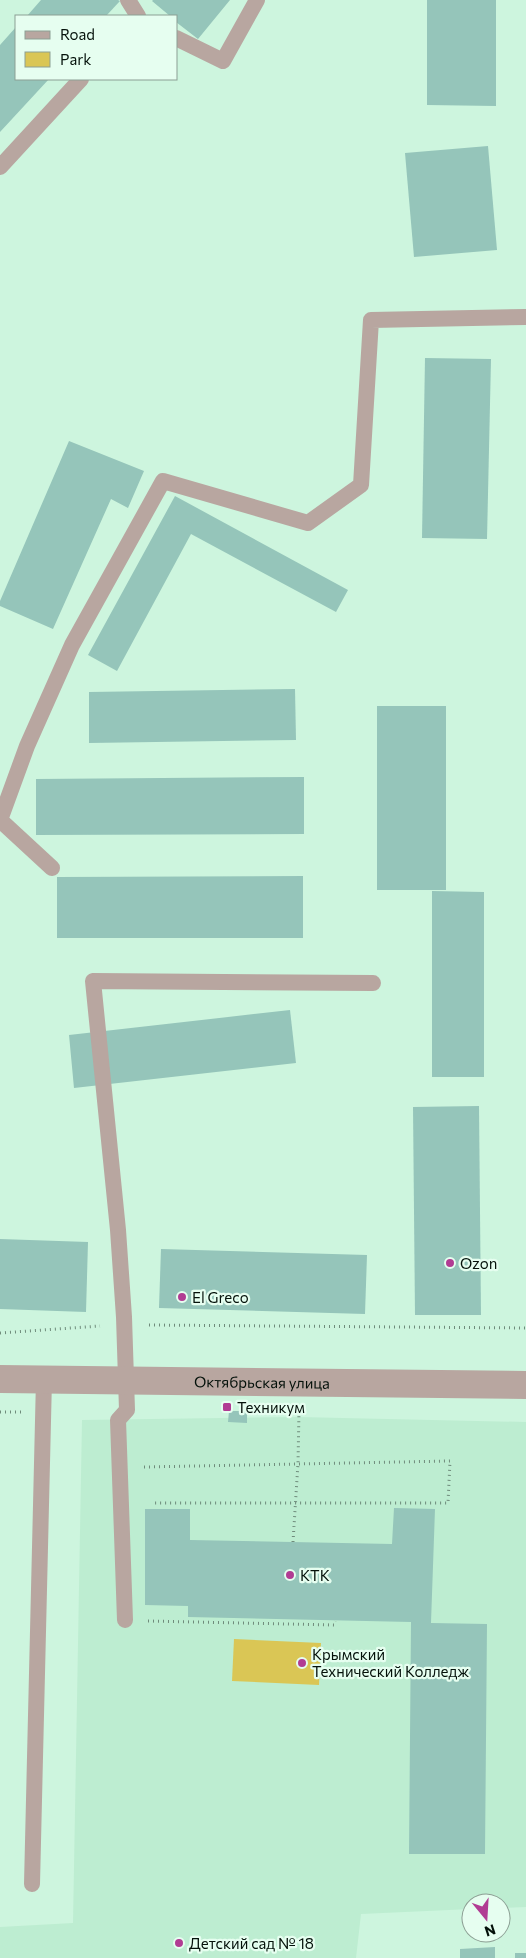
<svg xmlns="http://www.w3.org/2000/svg" width="526" height="1958" font-family="Commissioner,sans-serif">
	<rect width="100%" height="100%" fill="#cdf5de"/>
	<path fill="#bdedd1" d="M298,1417L526,1422V1907L501,1908V1903H471V1909L361,1914L356,1958H0V1927L73,1923L82,1420Z"/>
	<path fill="#dac655" d="M234,1639L321,1643L319,1685L232,1681Z"/>
	<g fill="#95c5ba">
		<path d="M41,0H118L120,1L106,16H27Z"/>
		<path d="M153,0H230L198,39L176,22V16H170L152,1Z"/>
		<path d="M427,0H496V106L427,105Z"/>
		<path d="M16,27V79H49L0,132V45Z"/>
		<path d="M488,146L497,250L414,257L405,153Z"/>
		<path d="M425,358L491,359L487,539L422,538Z"/>
		<path d="M69,441L144,471L128,508L111,499L53,629L0,606V601Z"/>
		<path d="M175,496L348,590L336,612L191,534L117,671L88,655Z"/>
		<path d="M295,689L296,740L89,743V692Z"/>
		<rect x="377" y="706" width="69" height="184"/>
		<path d="M304,777V834L36,835V779Z"/>
		<path d="M303,876V938H57V877Z"/>
		<path d="M432,891L484,892V1077H432Z"/>
		<path d="M290,1010L296,1063L74,1088L69,1035Z"/>
		<path d="M479,1106L481,1315H415L413,1107Z"/>
		<path d="M0,1239L88,1242L86,1312L0,1309Z"/>
		<path d="M161,1249L367,1255L365,1314L159,1308Z"/>
		<path d="M229,1411H247V1423L228,1422Z"/>
		<path d="M394,1508L435,1509L431,1623L487,1624L485,1854H409L411,1622L188,1617V1606L145,1605V1509H190V1540L392,1544Z"/>
		<path d="M495,1947V1958H460V1949Z"/>
		<rect x="515" y="1953" width="11" height="5"/>
	</g>
	<g fill="none" stroke-linecap="round" stroke-linejoin="round">
		<g stroke="#6f8b7b" stroke-width="3" stroke-dasharray="1 4" stroke-linecap="butt">
			<path d="M149,1325L526,1328"/>
			<path d="M0,1333L100,1326"/>
			<path d="M0,1412H21"/>
			<path d="M144,1467L450,1461L448,1503H153"/>
			<path d="M293,1542L298,1463L299,1411"/>
			<path d="M148,1621L334,1625L335,1621"/>
		</g>
		<g stroke="#b8a6a0" stroke-width="16">
			<path d="M128,0L138,16"/>
			<path d="M176,38L223,61L257,0"/>
			<path d="M0,167L81,79"/>
			<path d="M52,868L0,820L27,746L72,645L163,481L308,523L361,485L371,320L526,317"/>
			<path d="M125,1620L118,1420L127,1410L124,1317L118,1230L93,981L373,983"/>
			<path d="M32,1884L44,1379"/>
		</g>
		<path stroke="#b8a6a0" stroke-width="28" id="s1" d="M0,1379L526,1385"/>
	</g>
	<g fill="#b13c93" stroke="#e6fef0" stroke-width="2">
		<circle cx="450" cy="1263" r="5"/>
		<circle cx="182" cy="1297" r="5"/>
		<rect x="222" y="1402" width="10" height="10" rx="2.5"/>
		<circle cx="290" cy="1575" r="5"/>
		<circle cx="302" cy="1663" r="5"/>
		<circle cx="179" cy="1943" r="5"/>
	</g>
	<g text-anchor="middle" dominant-baseline="central" stroke-width="4.5" stroke-linejoin="round" paint-order="stroke">
		<g font-size="15" fill="#04110a" stroke="#e6fef0" text-anchor="start">
			<text x="460" y="1263">Ozon</text>
			<text x="192" y="1297">El Greco</text>
			<text x="237" y="1407">Техникум</text>
			<text x="300" y="1575">КТК</text>
			<text x="312" y="1654">Крымский<tspan x="312" dy="17">Технический Колледж</tspan></text>
			<text x="189" y="1943">Детский сад № 18</text>
		</g>
		<g font-size="15" fill="#04110a" stroke="#e6fef0">
			<text stroke="none"><textPath href="#s1" startOffset="262">Октябрьская улица</textPath></text>
		</g>
	</g>
	<rect x="15" y="15" width="162" height="65" fill="#e6fef0" stroke="#8c9f94"/>
	<rect x="25" y="31" width="25" height="8" fill="#b8a6a0" stroke="#8c9f94"/>
	<text x="60" y="40" font-size="15" fill="#04110a">Road</text>
	<rect x="25" y="52" width="25" height="15" fill="#dac655" stroke="#8c9f94"/>
	<text x="60" y="65" font-size="15" fill="#04110a">Park</text>
	<g transform="translate(486 1918) rotate(162)"><circle r="24" fill="#e6fef0" stroke="#8c9f94"/>
	<path d="M0-4L9 19L0 12L-9 19Z" fill="#b13c93"/>
	<text y="-8" font-size="14" font-weight="bold" text-anchor="middle" fill="#04110a">N</text>
	</g>
</svg>
